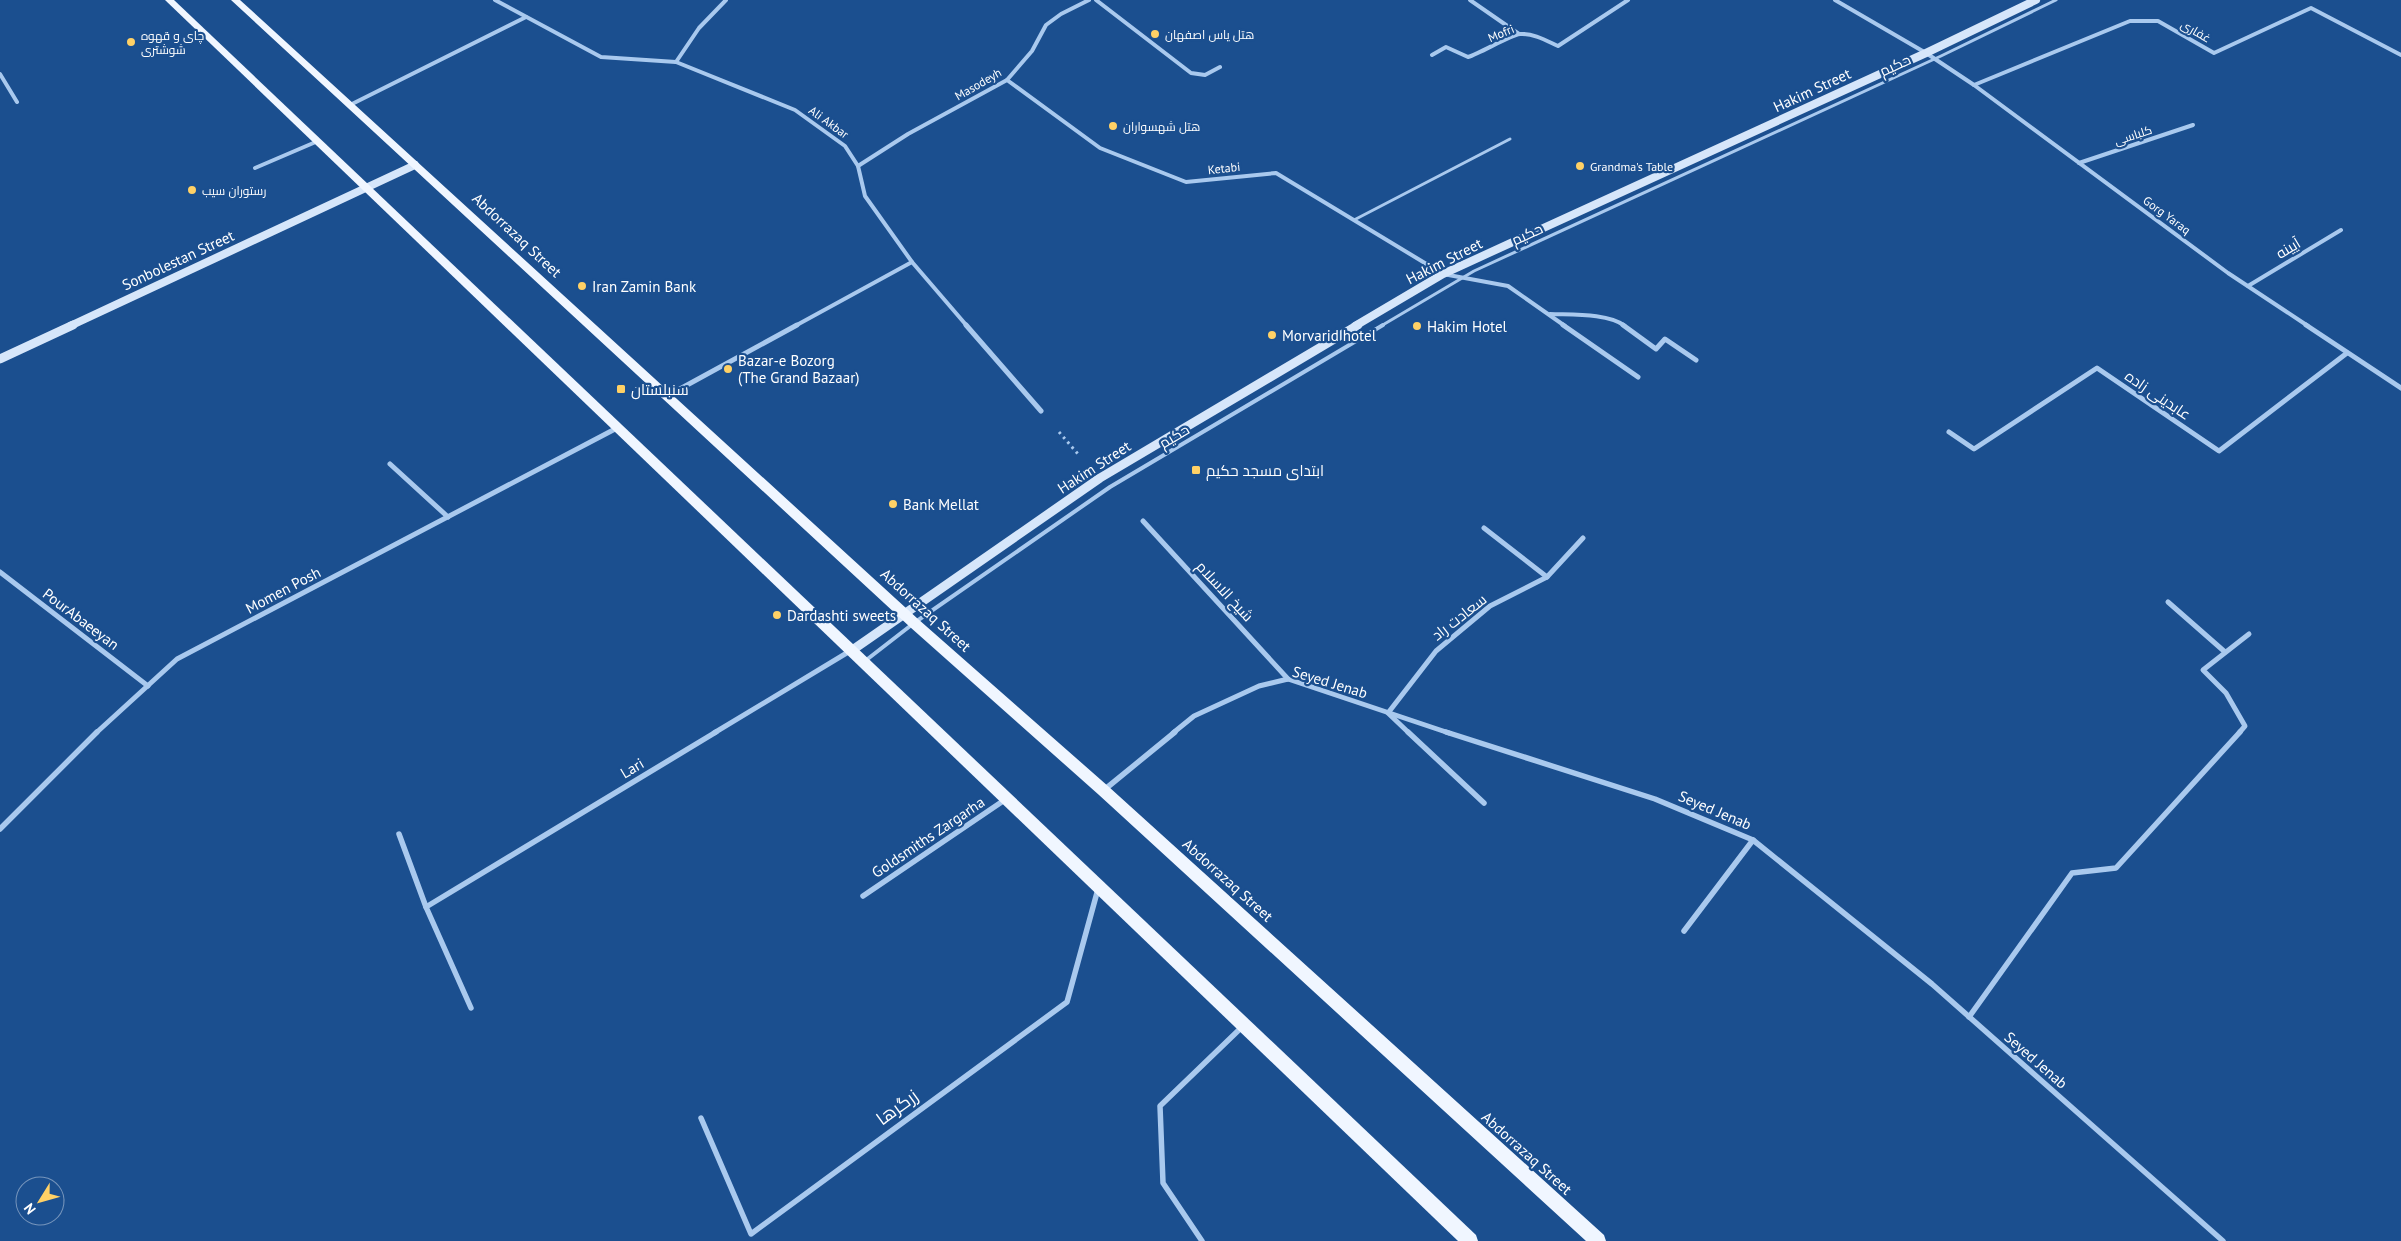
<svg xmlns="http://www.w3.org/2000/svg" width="2401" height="1241" font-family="'PT Sans',Cairo,sans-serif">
	<rect width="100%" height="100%" fill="#1b4f8f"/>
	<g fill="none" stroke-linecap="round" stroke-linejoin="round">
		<path stroke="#a9c9ee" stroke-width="3" stroke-dasharray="2.5 4" stroke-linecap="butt" d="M1059,432L1078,454"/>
		<g stroke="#a9c9ee" stroke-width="3">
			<path d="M1354,220L1510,139"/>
			<path d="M1381,326L1474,271L1941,56L2056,0"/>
		</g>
		<path stroke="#a9c9ee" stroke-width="4" d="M865,661L914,623L1110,487L1383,325"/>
		<g stroke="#a9c9ee" stroke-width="4">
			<path d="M495,0L601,57L676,62L795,110L845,146L858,166L865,196L912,262L967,326"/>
			<path d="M1096,0L1191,73L1205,75L1220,67"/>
			<path d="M1470,0L1519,34"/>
			<path d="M1835,0L1926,53L1974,85L2228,273L2308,326"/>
			<path d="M1432,55L1446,47L1468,57C1481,53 1510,35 1520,34C1533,33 1547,41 1558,46L1628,0"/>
			<path d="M676,62L699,28L726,0"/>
			<path d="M0,74L17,102"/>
			<path d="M1007,80L1100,148L1186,182L1276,173L1443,274L1508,286L1565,326"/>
			<path d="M1974,85L2130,21H2158L2214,53L2311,8L2401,55"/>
			<path d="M350,105L526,17"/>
			<path d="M2079,163L2193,125"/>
			<path d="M858,166L908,134L1007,80L1032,51L1046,25L1061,14L1089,0"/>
			<path d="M255,168L318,141"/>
			<path d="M2248,286L2341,230"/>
			<path d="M1550,314C1571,315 1608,313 1625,326"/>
			<path d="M795,326L912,262"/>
		</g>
		<g stroke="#a9c9ee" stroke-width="5">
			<path d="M966,325L1041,411"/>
			<path d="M1563,325L1638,377"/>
			<path d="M1623,325L1656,349L1665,339L1696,360"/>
			<path d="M2306,325L2401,388"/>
			<path d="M667,396L797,325"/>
			<path d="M1949,432L1974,449L2097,368L2219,451L2347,353"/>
			<path d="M390,464L448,517"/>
			<path d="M1143,521L1288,679"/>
			<path d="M1484,528L1547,577"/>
			<path d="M0,572L148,686"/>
			<path d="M2168,602L2225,652"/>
			<path d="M96,733L177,659L617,428"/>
			<path d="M714,733L850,651"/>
			<path d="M1173,733L1194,716L1259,686L1288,679L1449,733"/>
			<path d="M1409,733L1388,713L1436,651L1490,606L1547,577L1583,538"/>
			<path d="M2239,733L2245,726L2226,693L2203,670L2249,634"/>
		</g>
		<g stroke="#a9c9ee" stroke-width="5.5">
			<path d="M1408,732L1484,803"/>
			<path d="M1446,732L1655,799L1753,840L1932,984L2223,1241"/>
			<path d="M1104,790L1175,732"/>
			<path d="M0,829L97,732"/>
			<path d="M399,834L426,907"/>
			<path d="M863,896L1006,799"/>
			<path d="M1684,931L1753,840"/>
			<path d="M471,1008L426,907L716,732"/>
			<path d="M1969,1017L2072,873L2116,868L2240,732"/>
			<path d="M701,1118L751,1234L1067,1002L1098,889"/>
			<path d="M1202,1241L1163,1183L1160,1106L1243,1026"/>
		</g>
		<g stroke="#d6e6fa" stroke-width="8">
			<path d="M70,326L415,165"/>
			<path d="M1355,326L1443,274L1926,53L2036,0"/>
		</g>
		<g stroke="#d6e6fa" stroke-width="9">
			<path d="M0,359L73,325"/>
			<path d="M851,651L1100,478L1358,325"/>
		</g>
		<g fill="#f0f6ff" fill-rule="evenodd">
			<path d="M165,0H174L1476,1235L1478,1241H1458Z"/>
			<path d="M231,0H240L918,619L1109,787L1604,1235L1606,1241H1586L1099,795L910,627Z"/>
		</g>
	</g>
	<g fill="#ffd166" stroke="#1b4f8f" stroke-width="2">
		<circle cx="1155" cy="34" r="5"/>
		<circle cx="131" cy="42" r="5"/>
		<circle cx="1113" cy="126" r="5"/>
		<circle cx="1580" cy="166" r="5"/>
		<circle cx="192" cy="190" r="5"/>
		<circle cx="582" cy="286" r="5"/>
		<circle cx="1417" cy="326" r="5"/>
		<circle cx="1272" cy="335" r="5"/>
		<circle cx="728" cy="369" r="5"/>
		<rect x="616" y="384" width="10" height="10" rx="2.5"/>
		<rect x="1191" y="465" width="10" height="10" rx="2.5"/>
		<circle cx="893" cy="504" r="5"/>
		<circle cx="777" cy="615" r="5"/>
	</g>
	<g text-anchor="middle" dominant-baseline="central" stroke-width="4.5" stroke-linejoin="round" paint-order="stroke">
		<g font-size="12" fill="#fff" stroke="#1b4f8f">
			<text transform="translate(2196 31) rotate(30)">غفاری</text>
			<text transform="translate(1501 33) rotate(-23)">Mofri</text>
			<text transform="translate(978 84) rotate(-30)">Masodeyh</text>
			<text transform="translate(829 122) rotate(36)">Ali Akbar</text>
			<text transform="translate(2133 135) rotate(-18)">کلباسی</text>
			<text transform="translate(1224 168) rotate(-6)">Ketabi</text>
			<text transform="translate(2167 215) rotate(36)">Gorg Yaraq</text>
		</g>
		<g font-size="12" fill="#fff" stroke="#1b4f8f" text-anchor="start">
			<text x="1165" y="34">هتل یاس اصفهان</text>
			<text x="141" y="35">چای و قهوه<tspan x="141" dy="14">شوشتری</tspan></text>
			<text x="1123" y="126">هتل شهسواران</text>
			<text x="1590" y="166">Grandma's Table</text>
			<text x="202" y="190">رستوران سيب</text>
		</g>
		<g font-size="15" fill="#fff" stroke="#1b4f8f">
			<text transform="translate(1895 65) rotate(-25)">حکیم</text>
			<text transform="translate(1812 90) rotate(-25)">Hakim Street</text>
			<text transform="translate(1527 234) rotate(-25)">حکیم</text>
			<text transform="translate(517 235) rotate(43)">Abdorrazaq Street</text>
			<text transform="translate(2288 248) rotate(-31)">آیینه</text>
			<text transform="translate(178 260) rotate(-25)">Sonbolestan Street</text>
			<text transform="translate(1444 261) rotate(-27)">Hakim Street</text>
			<text transform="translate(2158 395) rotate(34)">عابدینی زاده</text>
			<text transform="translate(1174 436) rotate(-31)">حکیم</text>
			<text transform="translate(1094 467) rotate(-33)">Hakim Street</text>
			<text transform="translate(283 590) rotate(-28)">Momen Posh</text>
			<text transform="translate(1225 591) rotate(47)">شیخ الاسلام</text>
			<text transform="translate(926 610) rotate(42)">Abdorrazaq Street</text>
			<text transform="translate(1459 617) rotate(-38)">سعادت راد</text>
			<text transform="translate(81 619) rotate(37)">PourAbaeeyan</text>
			<text transform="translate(1330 682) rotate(17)">Seyed Jenab</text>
			<text transform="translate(632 768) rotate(-31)">Lari</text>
			<text transform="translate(1715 810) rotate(23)">Seyed Jenab</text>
			<text transform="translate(928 837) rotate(-34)">Goldsmiths Zargarha</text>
			<text transform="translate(1228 880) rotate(42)">Abdorrazaq Street</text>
			<text transform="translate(2036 1060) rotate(41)">Seyed Jenab</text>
			<text transform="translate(1527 1153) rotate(42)">Abdorrazaq Street</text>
		</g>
		<g font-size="15" fill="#fff" stroke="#1b4f8f" text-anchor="start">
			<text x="592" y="286">Iran Zamin Bank</text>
			<text x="1427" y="326">Hakim Hotel</text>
			<text x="1282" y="335">Morvarid hotel</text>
			<text x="738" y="360">Bazar-e Bozorg<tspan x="738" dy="17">(The Grand Bazaar)</tspan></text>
			<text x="631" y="389">سنبلستان</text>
			<text x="1206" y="470">ابتدای مسجد حکیم</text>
			<text x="903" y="504">Bank Mellat</text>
			<text x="787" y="615">Dardashti sweets</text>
		</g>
		<g font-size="18" fill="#fff" stroke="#1b4f8f">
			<text transform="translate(897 1107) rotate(-36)">زرگرها</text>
		</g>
	</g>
	<g transform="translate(40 1201) rotate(233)"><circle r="24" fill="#1b4f8f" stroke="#7695bc"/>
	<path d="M0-4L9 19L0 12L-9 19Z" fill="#ffd166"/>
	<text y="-8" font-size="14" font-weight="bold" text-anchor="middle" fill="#ffffff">N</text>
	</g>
</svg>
